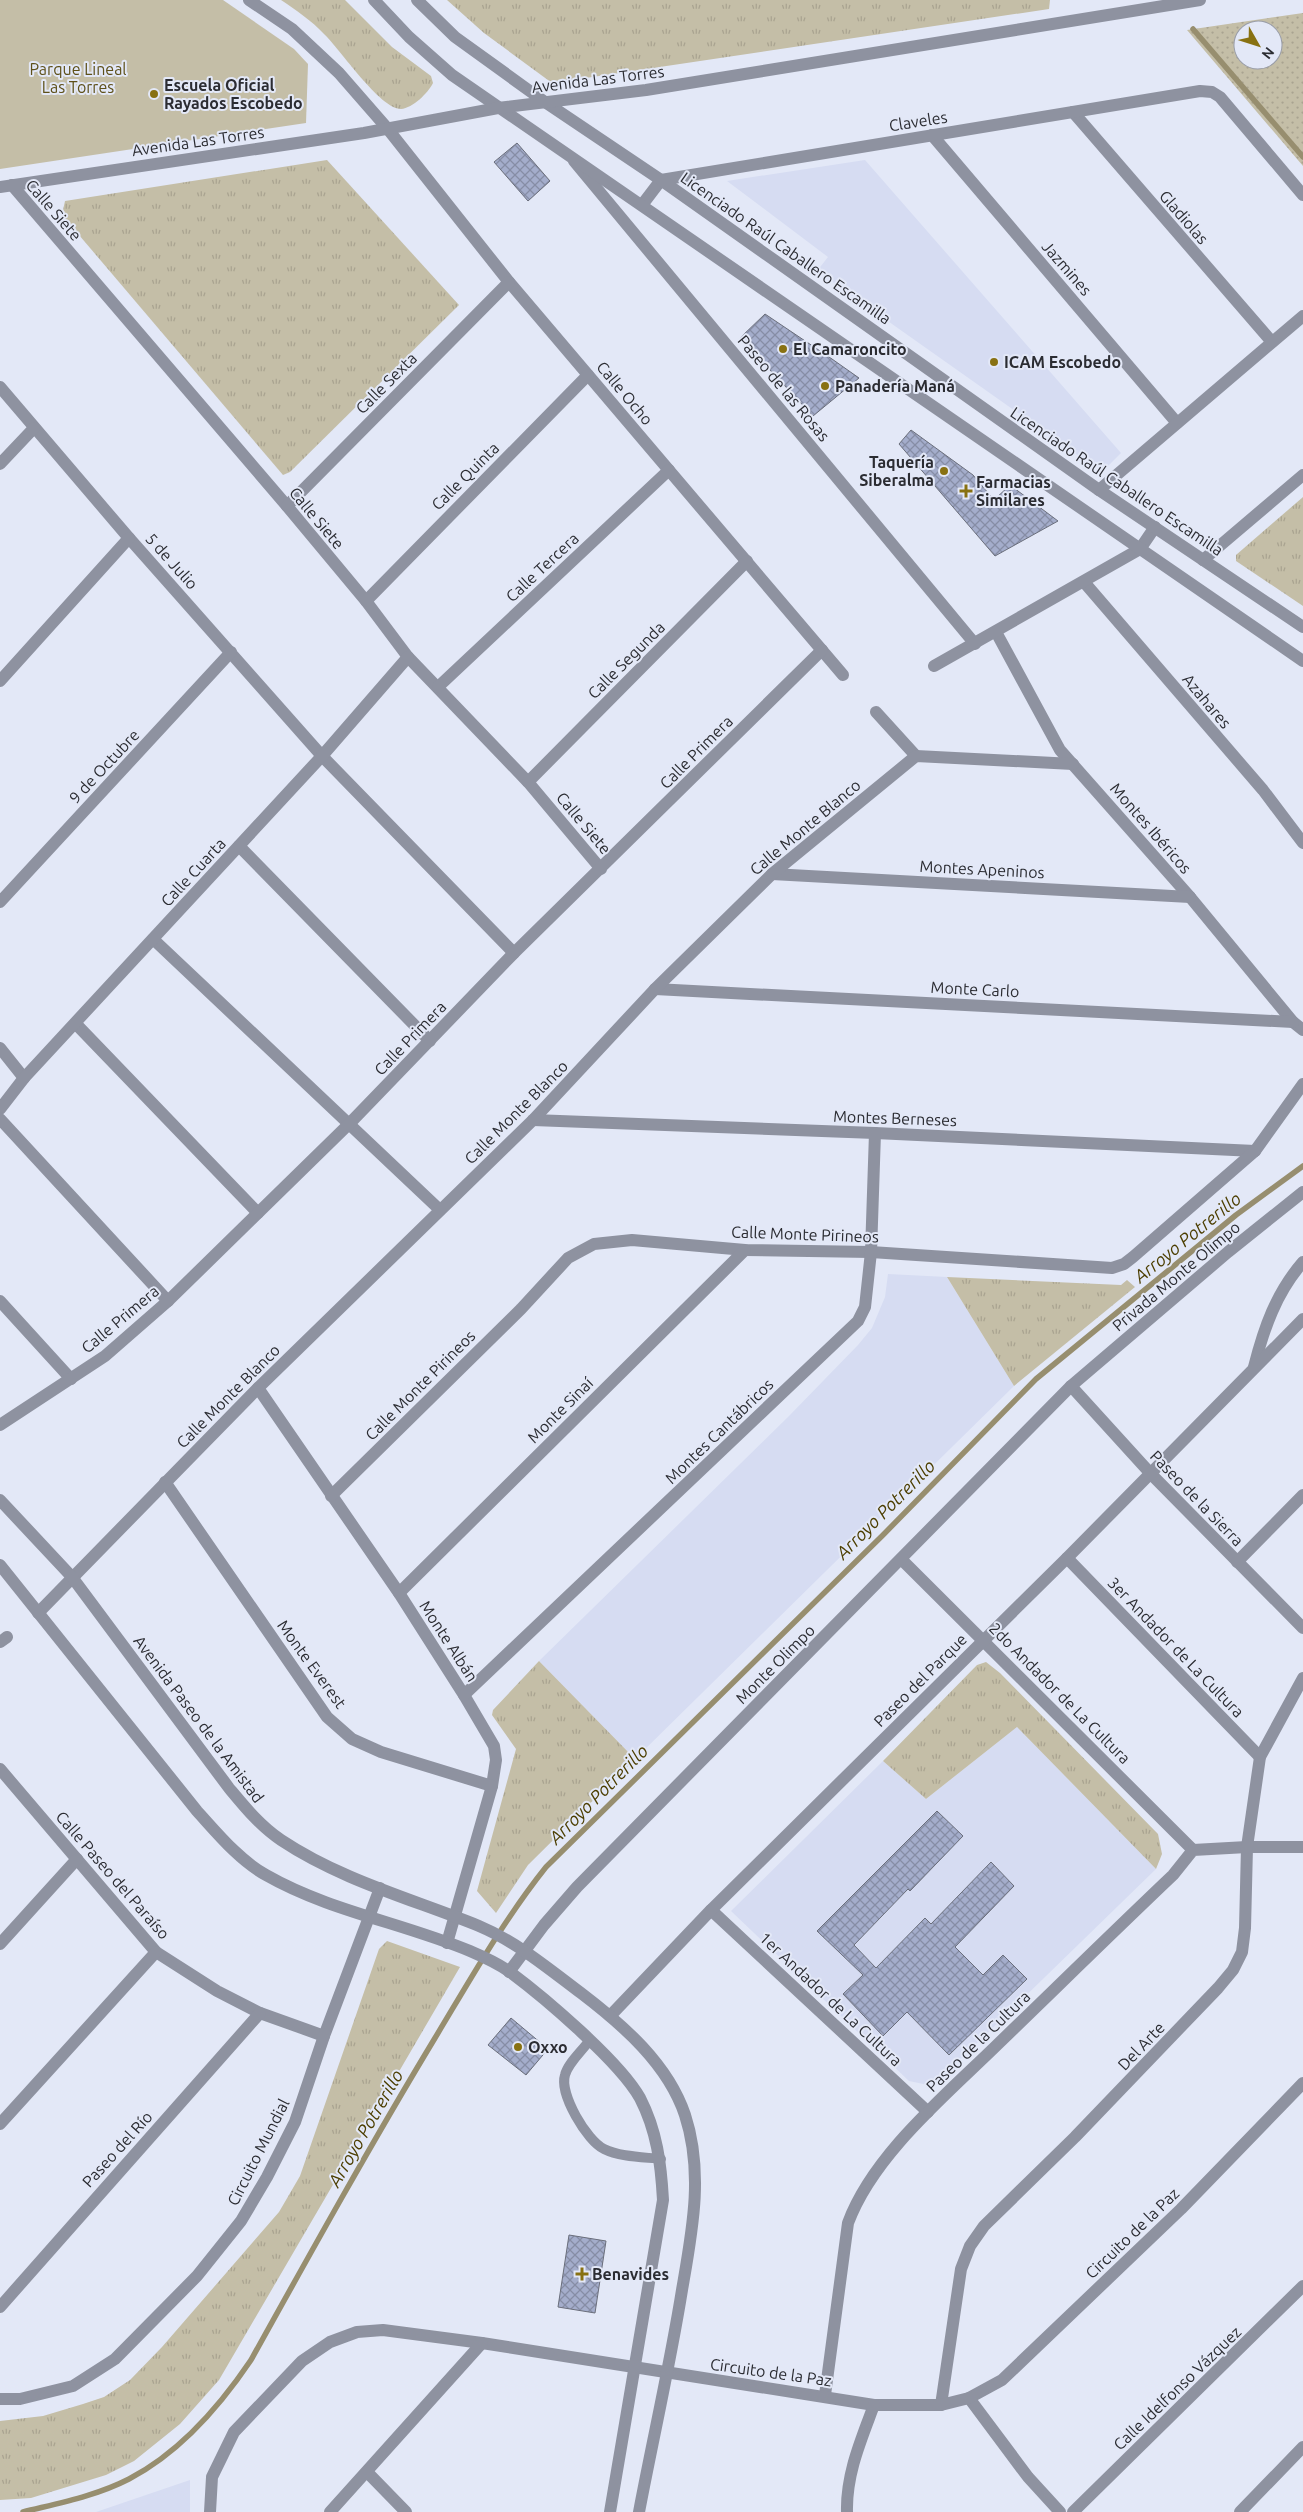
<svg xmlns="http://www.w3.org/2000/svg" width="1303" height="2512" font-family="Ubuntu,sans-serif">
	<defs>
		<pattern id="grass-dots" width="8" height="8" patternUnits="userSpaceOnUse" patternTransform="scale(1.25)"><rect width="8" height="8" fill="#c4bea7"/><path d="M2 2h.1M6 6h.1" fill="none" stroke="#a9a390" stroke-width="1.8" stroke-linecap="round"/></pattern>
		<pattern id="park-tufts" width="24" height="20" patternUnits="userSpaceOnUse" patternTransform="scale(1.25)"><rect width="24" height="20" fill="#c4bea7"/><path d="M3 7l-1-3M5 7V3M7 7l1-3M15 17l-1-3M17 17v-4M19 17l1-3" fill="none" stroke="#a9a390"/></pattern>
		<pattern id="building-cross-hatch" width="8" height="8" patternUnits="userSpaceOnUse" patternTransform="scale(1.25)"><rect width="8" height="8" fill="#a4adcb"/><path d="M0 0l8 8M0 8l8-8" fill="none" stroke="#868da5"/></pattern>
	</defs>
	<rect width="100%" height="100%" fill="#e3e8f7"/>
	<g fill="#d6dcf2">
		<path d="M865,160L1121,453L1107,467L1103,469L1093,466L817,271L828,257L727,181Z"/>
		<path d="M888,1274L947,1277L1014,1386L635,1759L539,1661L789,1416L858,1345L872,1328L885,1297Z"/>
		<path d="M1017,1727L1156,1869L933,2086L909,2081L731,1911L883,1761L926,1799Z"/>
		<path d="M190,2480V2512H96Z"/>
	</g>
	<path fill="url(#grass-dots)" fill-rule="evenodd" d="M1303,13V166L1187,30ZM1243,30H1273V60H1243Z"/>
	<g fill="url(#park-tufts)">
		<path d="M281,0H345L392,47L431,76L433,83C428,93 413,108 401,109C380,109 340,49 324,34C312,21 296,10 281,0Z"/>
		<path d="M447,0H1050L1049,9L552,83L484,33Z"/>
		<path d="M327,160L459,305L290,472L283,475L62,215L65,201Z"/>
		<path d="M1303,497V606L1236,561V555Z"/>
		<path d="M947,1277L1121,1285L1127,1280L1135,1287L1014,1386Z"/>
		<path d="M539,1661L635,1759L528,1865L496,1913L477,1891L516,1749L492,1715L493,1710Z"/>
		<path d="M986,1662L1000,1673L1158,1834L1162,1854L1156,1869L1017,1727L926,1799L883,1761L977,1665Z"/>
		<path d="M387,1941L460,1967L219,2380L180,2424L134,2461L106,2475L31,2498L0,2500V2421L43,2416L83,2404L104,2397L130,2380L162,2347L279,2212L300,2176L379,1949Z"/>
	</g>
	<path fill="#c4bea7" d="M0,0H223L294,49L308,64L306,123L0,169Z"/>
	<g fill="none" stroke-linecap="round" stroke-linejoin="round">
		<g stroke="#978e6f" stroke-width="5.5">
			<path d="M1193,29L1303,157"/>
			<path d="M23,2512C59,2503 96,2496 129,2479C179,2453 220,2406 251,2360C311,2252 371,2144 435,2038C470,1980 503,1921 546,1867L883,1535L1036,1379L1236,1215L1303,1166"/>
		</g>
	</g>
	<g fill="url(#building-cross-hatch)" stroke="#6a6e7b">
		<path d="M517,143L550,181L528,201L494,162Z"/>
		<path d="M765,314L832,359L859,378L813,416L740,338Z"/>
		<path d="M911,430L973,475L994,500L1010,485L1058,521L995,556L899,444Z"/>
		<path d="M937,1811L963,1836L910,1891L908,1889L854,1945L876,1968L925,1918L931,1924L991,1862L1014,1886L955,1947L983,1975L1003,1955L1027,1979L949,2055L907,2012L883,2036L843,1994L863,1975L817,1931Z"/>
		<path d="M511,2018L548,2049L526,2075L488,2045Z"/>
		<path d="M569,2235L606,2241L595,2313L558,2307Z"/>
	</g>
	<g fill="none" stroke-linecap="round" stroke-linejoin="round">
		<path stroke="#8e92a0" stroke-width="10" d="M589,2041C582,2051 568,2063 565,2075C559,2094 587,2141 604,2149C620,2157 643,2157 661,2159"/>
		<g stroke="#8e92a0" stroke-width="12">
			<path d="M249,0L292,29L339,73L387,128L509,282L843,675"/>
			<path d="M1073,112L1272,342"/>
			<path d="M932,135L1177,423"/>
			<path d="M574,161L975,644"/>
			<path d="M12,185L287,506L366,601L408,657L528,782L601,869"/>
			<path d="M642,205L661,180L1200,91L1212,92L1220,97L1303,195"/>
			<path d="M0,387L129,538L322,756L514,953"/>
			<path d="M0,464L34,428"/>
			<path d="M1099,490L1303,316"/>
			<path d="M287,506L509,282"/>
			<path d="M1203,560L1303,475"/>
			<path d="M1084,582L1263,790L1303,843"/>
			<path d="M366,601L588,375"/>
			<path d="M996,632L1060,750L1190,897L1293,1022L1303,1030"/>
			<path d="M934,666L1140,549L1155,527"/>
			<path d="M0,681L129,538"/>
			<path d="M438,687L669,470"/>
			<path d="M876,712L916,756"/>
			<path d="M528,782L747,561"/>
			<path d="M239,846L430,1041"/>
			<path d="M772,874L1190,897"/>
			<path d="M0,902L231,652"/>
			<path d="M153,939L440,1210"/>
			<path d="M655,989L1293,1022"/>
			<path d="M76,1024L258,1213"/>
			<path d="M0,1048L24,1078"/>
			<path d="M0,1109L24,1078L322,756L408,657"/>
			<path d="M0,1119L168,1301"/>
			<path d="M533,1120L875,1133L1255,1151"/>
			<path d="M0,1301L71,1379"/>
			<path d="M1254,1367C1264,1328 1276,1293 1303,1262"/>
			<path d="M1071,1386L1151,1474L1303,1628"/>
			<path d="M258,1388L399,1593L464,1695L494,1746L496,1760L492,1786L447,1943"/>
			<path d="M0,1425L105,1356L168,1301L350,1123L514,953L822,650"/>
			<path d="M165,1482L327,1717L352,1739L381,1752L492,1786"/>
			<path d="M331,1496L521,1309L568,1258L594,1244L632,1240L745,1250L871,1252L1112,1268L1124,1264L1133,1257L1255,1151L1303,1084"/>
			<path d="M1067,1558L1260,1757"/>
			<path d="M902,1560L1193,1850"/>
			<path d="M1237,1562L1303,1495"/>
			<path d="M399,1593L745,1250"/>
			<path d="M38,1613L258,1388L533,1120L655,989L772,874L916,756L1073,764"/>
			<path d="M0,1642L7,1637"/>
			<path d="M464,1695L858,1321L865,1307L871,1252L875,1133"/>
			<path d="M0,1769L156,1952L217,1991L260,2013L324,2036"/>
			<path d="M711,1910L928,2112"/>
			<path d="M0,1944L77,1859"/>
			<path d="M509,1972L544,1925L577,1887L1071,1386L1228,1252L1303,1192"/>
			<path d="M610,2016L711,1910L1067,1558L1303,1319"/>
			<path d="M0,2124L156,1952"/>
			<path d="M0,2307L260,2013"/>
			<path d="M825,2395L848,2223C873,2155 946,2095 998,2044C1056,1988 1114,1931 1173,1875L1193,1850L1247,1847H1303"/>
			<path d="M969,2398L1028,2477L1060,2512"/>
			<path d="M0,2399H20L73,2386L115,2359L197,2276L241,2221L267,2177L295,2122L324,2036L380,1888"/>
			<path d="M941,2405L961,2269L970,2246L984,2226L1075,2137L1218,1988L1233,1970L1242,1952L1245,1928L1247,1847L1260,1757L1303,1678"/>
			<path d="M367,2472L406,2512"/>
			<path d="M210,2512L212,2477L234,2432L302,2361L330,2342L357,2332L383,2330L482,2343L874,2405H941L969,2398L1002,2380L1181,2209L1303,2083"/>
			<path d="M330,2512L482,2343"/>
			<path d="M847,2512C846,2474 861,2440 874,2405"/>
			<path d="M1073,2512L1303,2286"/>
			<path d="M1240,2512L1303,2447"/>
		</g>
		<g stroke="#8e92a0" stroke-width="12">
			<path d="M374,0L409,37L452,75L1303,661"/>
			<path d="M417,0L455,37L545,102L661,180L1099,490L1303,627"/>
			<path d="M0,187L364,133L498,108L646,90L1200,0"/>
			<path d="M0,1500L72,1577L229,1788C244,1806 260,1826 281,1840C341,1880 412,1899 479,1926C517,1942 549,1969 581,1993C623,2025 668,2064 685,2115C704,2173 692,2232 682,2290C670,2365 653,2438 639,2512"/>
			<path d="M0,1565L197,1811C217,1833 239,1860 266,1875C329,1911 403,1923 470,1951C484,1957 499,1964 510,1972C545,1998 620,2062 640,2098C657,2131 661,2164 663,2200L610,2512"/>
		</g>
	</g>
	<g fill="#887112" stroke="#e3e8f7" stroke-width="2">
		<circle cx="154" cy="94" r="5"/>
		<circle cx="783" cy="349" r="5"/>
		<circle cx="994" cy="362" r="5"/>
		<circle cx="825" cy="386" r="5"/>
		<circle cx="944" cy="471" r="5"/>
		<path d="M963.5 483.5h5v5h5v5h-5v5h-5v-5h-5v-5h5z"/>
		<circle cx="518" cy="2047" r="5"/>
		<path d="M579.5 2266.5h5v5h5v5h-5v5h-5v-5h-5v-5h5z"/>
	</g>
	<g text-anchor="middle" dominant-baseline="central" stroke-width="4" stroke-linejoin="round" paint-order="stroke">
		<g font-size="16" fill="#5e5019" stroke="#e3e8f7">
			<text x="78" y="69">Parque Lineal<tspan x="78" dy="18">Las Torres</tspan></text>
		</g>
		<g font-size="16" fill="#2b2c32" stroke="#e3e8f7">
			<text transform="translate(598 79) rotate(-7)">Avenida Las Torres</text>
			<text transform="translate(918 121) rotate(-9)">Claveles</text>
			<text transform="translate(198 141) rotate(-8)">Avenida Las Torres</text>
			<text transform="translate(54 210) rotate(49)">Calle Siete</text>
			<text transform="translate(1184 217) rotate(49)">Gladiolas</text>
			<text transform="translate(786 248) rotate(35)">Licenciado Raúl Caballero Escamilla</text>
			<text transform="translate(1067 268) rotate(49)">Jazmines</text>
			<text transform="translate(386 383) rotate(-45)">Calle Sexta</text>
			<text transform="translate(784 388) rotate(50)">Paseo de las Rosas</text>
			<text transform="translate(625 393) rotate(50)">Calle Ocho</text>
			<text transform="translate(465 476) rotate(-45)">Calle Quinta</text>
			<text transform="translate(1117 481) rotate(34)">Licenciado Raúl Caballero Escamilla</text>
			<text transform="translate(317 518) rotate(50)">Calle Siete</text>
			<text transform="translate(172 561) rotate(48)">5 de Julio</text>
			<text transform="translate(542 567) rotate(-43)">Calle Tercera</text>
			<text transform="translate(626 660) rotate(-45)">Calle Segunda</text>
			<text transform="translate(1207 701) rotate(50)">Azahares</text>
			<text transform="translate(696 752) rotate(-45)">Calle Primera</text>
			<text transform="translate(104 766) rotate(-47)">9 de Octubre</text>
			<text transform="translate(584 823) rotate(50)">Calle Siete</text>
			<text transform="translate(805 827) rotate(-40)">Calle Monte Blanco</text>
			<text transform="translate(1151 828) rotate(49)">Montes Ibéricos</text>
			<text transform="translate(982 869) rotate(3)">Montes Apeninos</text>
			<text transform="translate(193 872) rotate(-47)">Calle Cuarta</text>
			<text transform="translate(975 989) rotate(3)">Monte Carlo</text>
			<text transform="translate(410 1038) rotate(-46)">Calle Primera</text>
			<text transform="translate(516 1112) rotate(-45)">Calle Monte Blanco</text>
			<text transform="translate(895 1118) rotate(2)">Montes Berneses</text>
			<text transform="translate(805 1234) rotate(2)">Calle Monte Pirineos</text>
			<text transform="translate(1176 1276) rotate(-40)">Privada Monte Olimpo</text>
			<text transform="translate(120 1319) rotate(-40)">Calle Primera</text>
			<text transform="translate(420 1385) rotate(-45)">Calle Monte Pirineos</text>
			<text transform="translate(228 1396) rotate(-45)">Calle Monte Blanco</text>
			<text transform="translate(560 1410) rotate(-45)">Monte Sinaí</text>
			<text transform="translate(719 1431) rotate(-44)">Montes Cantábricos</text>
			<text transform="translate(1197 1498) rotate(46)">Paseo de la Sierra</text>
			<text transform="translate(449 1641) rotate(57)">Monte Albán</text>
			<text transform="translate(1176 1647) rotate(46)">3er Andador de La Cultura</text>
			<text transform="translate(312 1664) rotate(54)">Monte Everest</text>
			<text transform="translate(775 1664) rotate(-45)">Monte Olimpo</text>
			<text transform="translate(920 1680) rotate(-45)">Paseo del Parque</text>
			<text transform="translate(1060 1693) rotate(45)">2do Andador de La Cultura</text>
			<text transform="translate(199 1719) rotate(53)">Avenida Paseo de la Amistad</text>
			<text transform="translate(113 1875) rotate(49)">Calle Paseo del Paraíso</text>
			<text transform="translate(831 1999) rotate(43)">1er Andador de La Cultura</text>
			<text transform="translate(978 2041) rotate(-44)">Paseo de la Cultura</text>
			<text transform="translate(1141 2046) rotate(-46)">Del Arte</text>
			<text transform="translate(117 2149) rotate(-48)">Paseo del Río</text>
			<text transform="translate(258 2152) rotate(-63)">Circuito Mundial</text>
			<text transform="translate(1132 2233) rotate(-44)">Circuito de la Paz</text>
			<text transform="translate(771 2372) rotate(8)">Circuito de la Paz</text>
			<text transform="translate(1177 2388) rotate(-44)">Calle Idelfonso Vázquez</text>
		</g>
		<g font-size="16" font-weight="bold" fill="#2b2c32" stroke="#e3e8f7" text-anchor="start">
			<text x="164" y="85">Escuela Oficial<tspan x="164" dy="18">Rayados Escobedo</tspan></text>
			<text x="793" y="349">El Camaroncito</text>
			<text x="1004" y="362">ICAM Escobedo</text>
			<text x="835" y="386">Panadería Maná</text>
			<text x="934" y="462" text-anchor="end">Taquería<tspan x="934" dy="18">Siberalma</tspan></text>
			<text x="976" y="482">Farmacias<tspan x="976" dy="18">Similares</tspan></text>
			<text x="528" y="2047">Oxxo</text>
			<text x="592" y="2274">Benavides</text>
		</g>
		<g font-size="18" font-style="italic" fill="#4c3e00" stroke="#e3e8f7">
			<text transform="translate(1187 1237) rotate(-39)">Arroyo Potrerillo</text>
			<text transform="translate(885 1509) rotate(-45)">Arroyo Potrerillo</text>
			<text transform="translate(598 1794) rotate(-45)">Arroyo Potrerillo</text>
			<text transform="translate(365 2128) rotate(-60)">Arroyo Potrerillo</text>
		</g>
	</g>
	<g transform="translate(1258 45) rotate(129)"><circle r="24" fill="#e3e8f7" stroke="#999da8"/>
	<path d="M0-4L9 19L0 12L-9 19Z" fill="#887112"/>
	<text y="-8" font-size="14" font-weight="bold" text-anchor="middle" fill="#2b2c32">N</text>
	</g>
</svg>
